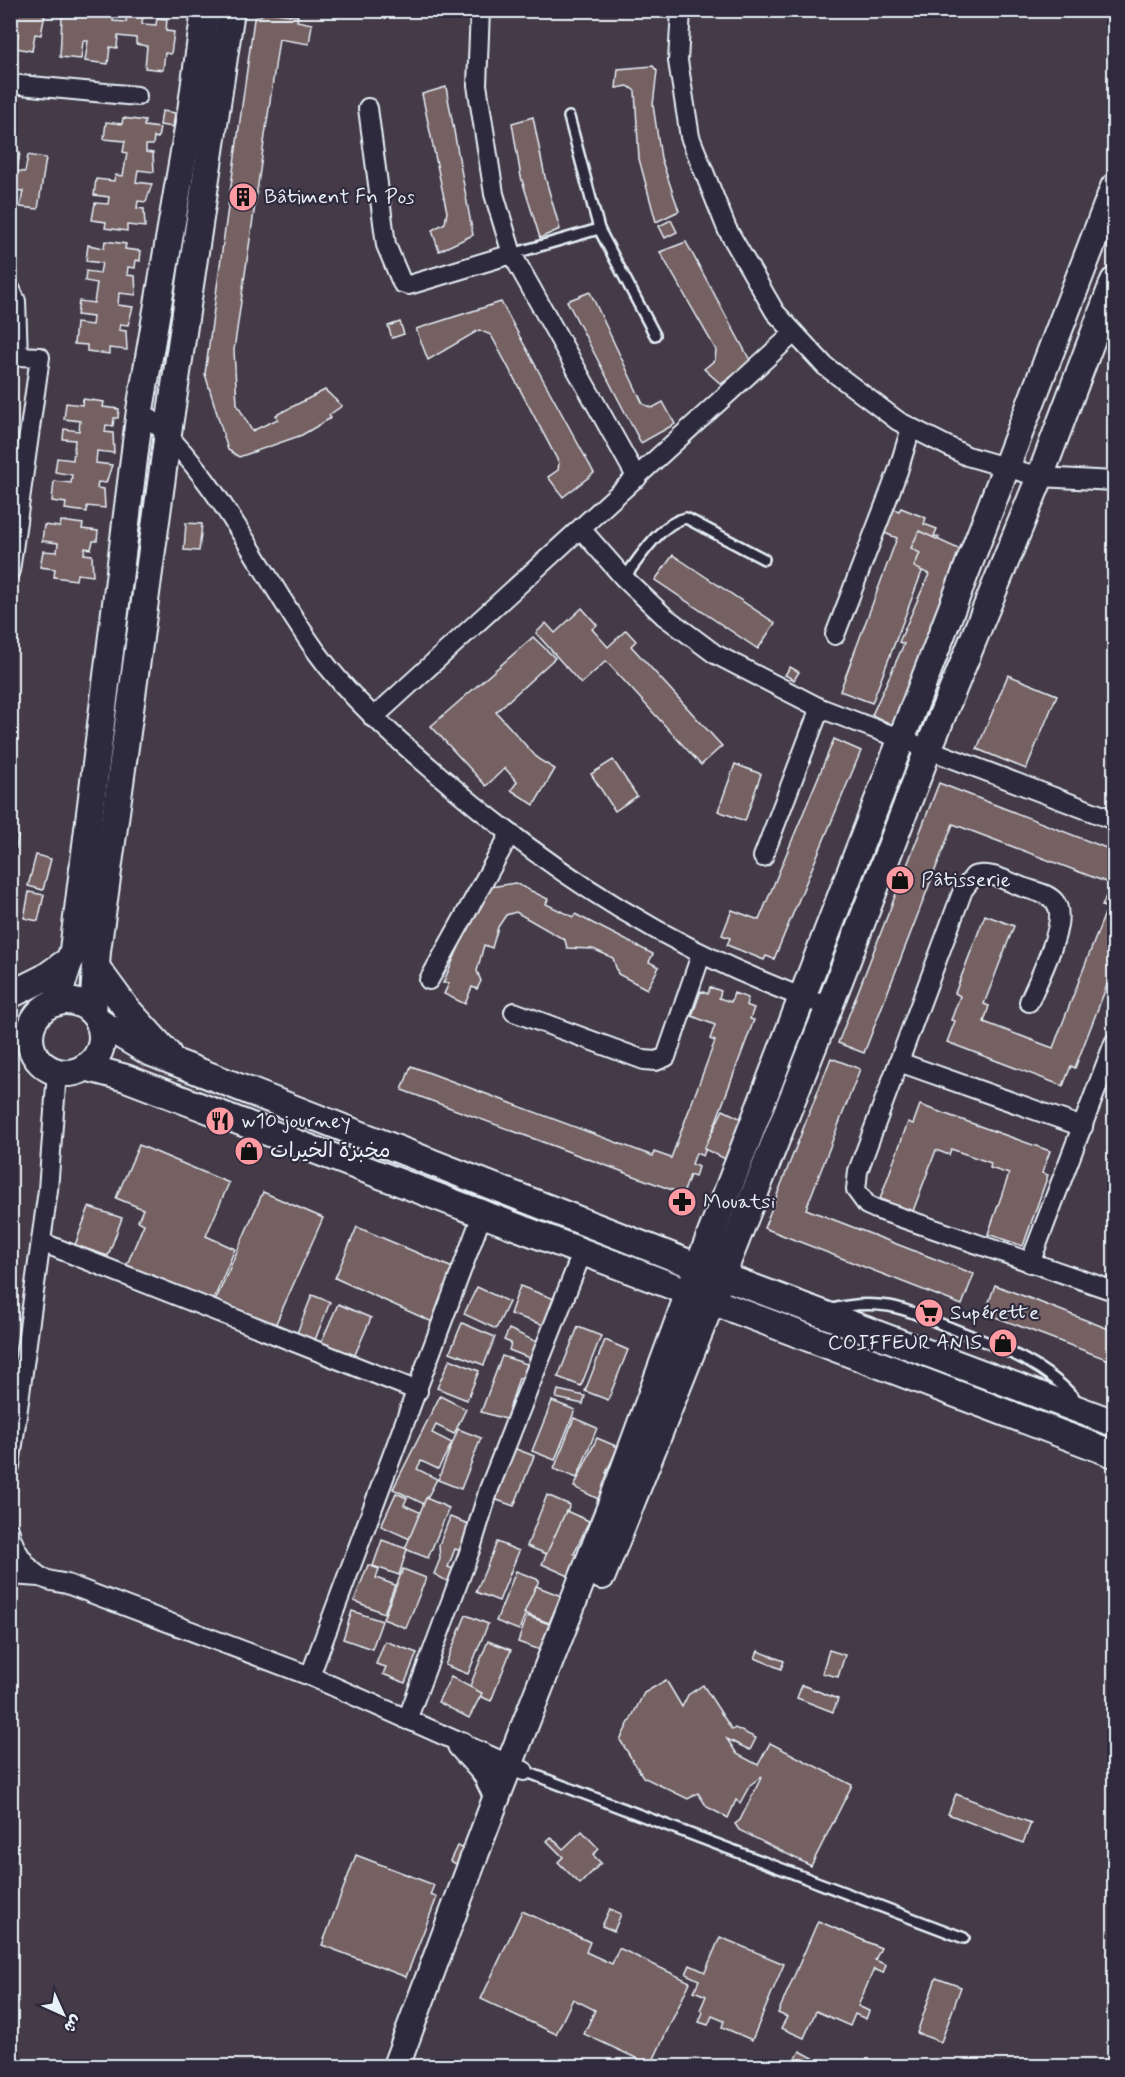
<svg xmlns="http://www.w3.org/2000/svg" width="1125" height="2077" font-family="Mynerve,'Playpen Sans Arabic',sans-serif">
	<rect width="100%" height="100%" fill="#443a48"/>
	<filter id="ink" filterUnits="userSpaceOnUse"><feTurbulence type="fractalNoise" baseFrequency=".0167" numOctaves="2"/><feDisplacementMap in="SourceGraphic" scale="12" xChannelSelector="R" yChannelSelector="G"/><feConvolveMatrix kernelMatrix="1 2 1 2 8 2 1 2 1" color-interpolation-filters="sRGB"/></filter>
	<g filter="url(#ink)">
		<g fill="#756162" stroke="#e8f1f8" stroke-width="1.5">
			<path d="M10,10H38V13L45,14L41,35L35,34L32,51L16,48L18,33L10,32Z"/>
			<path d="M68,10H114L113,21L126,22L127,13L143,15L142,24L156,25L157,18L167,19L166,31L174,32L171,54L165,53L163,70L145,68L147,46L136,44V38L118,36L117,48L110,47L108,64L85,61L88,41H83L81,59L60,57L62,17L67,16Z"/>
			<path d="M267,12L298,16L297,21L312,24L309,44L279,39L234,350L237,404L252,431L278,419L276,415L325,390L342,406L329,415L331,418L302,435L239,457L228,450L205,374L254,19Z"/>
			<path d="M653,66L657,71L653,105L661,158L679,211L656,222L639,159L635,91L628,86L616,88L618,69Z"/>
			<path d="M446,87L473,235L439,251L432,230L445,223L447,212L422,94Z"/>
			<path d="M10,97L16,98L10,133Z"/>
			<path d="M162,111L175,113L173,127L160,125Z"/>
			<path d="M533,117L545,177L560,229L540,238L521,177L512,123Z"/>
			<path d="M123,118L145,121L144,126L160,128L158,138L154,137L153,145H146V152L153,153L154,172L138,170L136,182L152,184L146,202L138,201L137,208L144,209L145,227L127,225V231L105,228L106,222L92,220L95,203L108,204L109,197L94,195L96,179L114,181L115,175L123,176L127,153L123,152L125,141L104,139L106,122L122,124Z"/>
			<path d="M10,152L20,153L17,171L25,172L28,155L46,158L38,209L20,207L23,191L14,190L10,205Z"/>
			<path d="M671,220L677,232L665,238L659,226Z"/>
			<path d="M105,241L126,244L125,249L141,251L140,261L136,260L135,268L128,267L127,275L135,276L136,295L119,293L118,305L133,307L128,325L120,324L119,330L126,331L127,350L109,348V354L87,351V345L74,344L76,323L92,325L93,317L77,315L79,301L94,303L97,283L85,281L86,271L100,273L102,263L86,261L88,245L104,248Z"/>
			<path d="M686,242L751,362L721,384L704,369L715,360L716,350L660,252Z"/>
			<path d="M590,292L643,404L652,408L663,402L675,424L641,443L567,301Z"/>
			<path d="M501,302L594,473L563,497L548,477L558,470L559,463L491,335L479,330L428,360L416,329Z"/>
			<path d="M400,322L404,334L392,338L388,326Z"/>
			<path d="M83,399L104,402L103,407L119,409L118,418H114L113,426L106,425L105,432L113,433L114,453L97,451L96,463L112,465L106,483L98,482L97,488L104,489L105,508L87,506V512L65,509L66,503L52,501L54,481L71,483L72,475L55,472L57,458L73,460L75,440L63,439L64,429L79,431L80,421L64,419L66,403L82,405Z"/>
			<path d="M891,508L899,511L901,508L926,518L924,524L937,529L934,536L939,537L936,545L925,542L919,559L926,561L872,703L840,691L897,538L882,532Z"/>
			<path d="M61,521L83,524L82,529L98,531L97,541H93L91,549L85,548L84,554L92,555L93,576L77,574L76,580L54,577L55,569L40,567L43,551L57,552L58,543L42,541L44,525L60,527Z"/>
			<path d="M186,523L202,524L199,551L184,550Z"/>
			<path d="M919,531L972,555L895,726L872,715L904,644L899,642L929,574L914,567L920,553L911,548Z"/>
			<path d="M673,555L775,623L758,649L655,580Z"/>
			<path d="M582,608L597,625L592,629L608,647L626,630L636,641L631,646L722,746L701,765L606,661L581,684L536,633L546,623L555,633Z"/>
			<path d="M533,637L555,658L496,712L538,759L555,769L534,805L511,790L517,782L505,768L486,786L431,726Z"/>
			<path d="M790,667L799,672L794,680L785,675Z"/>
			<path d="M1008,675L1057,695L1026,769L977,749Z"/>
			<path d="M834,739L861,751L774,959L766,956L764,960L727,945L730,938L722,935L732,910L759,920Z"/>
			<path d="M613,760L637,796L615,811L591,774Z"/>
			<path d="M735,764L761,774L745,821L718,811Z"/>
			<path d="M939,783L1114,851V967L1075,1068L1071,1066L1063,1086L947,1042L955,1021L951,1020L960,996L955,993L985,915L1014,926L984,1004L989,1006L984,1022L1053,1048L1107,908L1102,906L1111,884L953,824L864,1053L838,1043Z"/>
			<path d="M10,834L18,836L16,848L10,849Z"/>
			<path d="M36,855L51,859L43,890L28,886Z"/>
			<path d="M515,883L548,899L546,904L573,917L575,914L653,954L649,962L659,967L647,989L618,974L613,958L593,949L567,948L565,940L516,912L506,915L498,927L492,948L484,945L477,971L481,981L477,989L472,987L465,1004L444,994L449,983H443L485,888Z"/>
			<path d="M29,892L44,895L38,921L24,918Z"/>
			<path d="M710,987L721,991L719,998L731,1002L734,993L748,998L746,1005L754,1008L750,1019L754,1020L703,1156L696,1153L692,1164L698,1167L695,1177L690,1175L683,1194L402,1090L411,1066L653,1156L654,1152L671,1158L715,1041L710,1039L715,1025L692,1016L701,991L708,994Z"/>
			<path d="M831,1058L860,1069L806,1209L974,1274L962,1305L764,1228Z"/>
			<path d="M920,1105L1050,1151L1042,1173L1048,1175L1023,1246L988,1234L1009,1174L990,1168L991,1163L951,1149L949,1155L936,1150L913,1211L880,1199L908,1122L913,1124Z"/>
			<path d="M723,1110L748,1122L730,1161L704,1149Z"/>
			<path d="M139,1145L229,1183L206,1236L235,1249L211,1306L125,1269L144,1224L138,1221L143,1209L116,1198Z"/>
			<path d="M263,1192L323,1218L273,1330L214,1304Z"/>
			<path d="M89,1207L122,1218L108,1256L75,1245Z"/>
			<path d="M357,1227L462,1272L439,1325L335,1278Z"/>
			<path d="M995,1285L1114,1331V1362L985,1313Z"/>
			<path d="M520,1286L557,1300L547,1326L510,1314Z"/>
			<path d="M477,1287L509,1302L496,1329L464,1314Z"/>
			<path d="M312,1295L330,1302L315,1340L297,1333Z"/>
			<path d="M338,1304L371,1318L353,1359L320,1345Z"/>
			<path d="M462,1323L495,1337L484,1365L450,1352Z"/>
			<path d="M578,1327L601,1336L581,1386L558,1377Z"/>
			<path d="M509,1329L539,1343L532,1359L509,1350L511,1343L504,1340Z"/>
			<path d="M605,1340L628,1350L608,1400L585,1391Z"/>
			<path d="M502,1356L530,1365L525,1380L519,1378L506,1419L481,1412Z"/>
			<path d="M450,1359L479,1371L467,1400L437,1388Z"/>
			<path d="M558,1390L585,1396L583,1404L556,1398Z"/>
			<path d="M440,1396L466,1409L454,1434L436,1425L432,1433L452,1443L438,1469L421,1461L417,1469L437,1479L424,1504L393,1489Z"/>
			<path d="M552,1401L575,1410L555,1460L532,1451Z"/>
			<path d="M574,1418L597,1428L577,1478L554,1469Z"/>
			<path d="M458,1429L481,1438L461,1489L438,1480Z"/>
			<path d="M597,1438L618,1447L606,1473L609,1475L598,1499L574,1487Z"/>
			<path d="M511,1447L534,1456L514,1506L491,1498Z"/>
			<path d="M396,1493L407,1498L404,1505L424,1514L412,1540L381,1526Z"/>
			<path d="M547,1495L570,1505L549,1555L527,1546Z"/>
			<path d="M426,1498L449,1508L428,1558L405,1549Z"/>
			<path d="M566,1511L589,1521L574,1554L580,1557L571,1577L542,1564Z"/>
			<path d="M450,1517L474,1526L465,1552L455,1549L448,1567L456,1570L452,1584L434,1574L440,1559L439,1545Z"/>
			<path d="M382,1540L407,1549L399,1575L373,1566Z"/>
			<path d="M497,1542L519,1551L499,1601L476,1592Z"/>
			<path d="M368,1565L379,1569L376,1578L395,1585L384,1613L354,1601Z"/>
			<path d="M403,1569L426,1578L406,1628L383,1619Z"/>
			<path d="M516,1571L539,1580L519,1630L496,1621Z"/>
			<path d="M536,1586L561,1596L549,1623L524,1613Z"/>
			<path d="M352,1611L382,1621L372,1649L343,1639Z"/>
			<path d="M466,1615L488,1624L468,1674L445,1665Z"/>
			<path d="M527,1616L555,1626L546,1652L518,1642Z"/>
			<path d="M385,1641L417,1653L405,1683L383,1674L386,1667L376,1664Z"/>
			<path d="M488,1641L511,1650L491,1701L468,1691Z"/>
			<path d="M829,1650L845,1655L838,1677L822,1673Z"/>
			<path d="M758,1651L784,1661L781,1669L755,1658Z"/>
			<path d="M451,1677L482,1693L469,1718L438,1702Z"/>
			<path d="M666,1680L682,1707L688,1695L703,1685L732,1730L735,1728L756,1738L750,1750L727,1739L737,1754L758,1765L770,1743L852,1785L811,1866L739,1830L735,1824L740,1820L762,1776L750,1785L740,1803L736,1800L728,1818L707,1807L698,1793L688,1799L643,1777L620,1740L644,1693Z"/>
			<path d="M802,1685L838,1699L833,1712L797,1698Z"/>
			<path d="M956,1794L1031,1823L1023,1843L948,1814Z"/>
			<path d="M582,1831L599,1849L593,1855L601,1863L580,1884L558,1862L563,1857L547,1841L551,1837L563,1849Z"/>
			<path d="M457,1846L467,1851L460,1866L450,1861Z"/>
			<path d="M356,1855L434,1885L430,1895L437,1897L406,1977L322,1945Z"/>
			<path d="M610,1909L621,1914L614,1931L602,1926Z"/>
			<path d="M522,1911L590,1942L586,1952L612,1964L619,1948L690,1982L651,2065L584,2034L595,2010L573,1999L556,2034L481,1999Z"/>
			<path d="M818,1921L881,1948L875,1960L886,1965L883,1973L874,1969L858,2006L869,2011L866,2019L855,2014L850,2026L816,2011L804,2038L781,2028L787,2017L778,2013Z"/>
			<path d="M720,1937L784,1964L752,2040L722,2027L724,2021L712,2016L708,2025L699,2022L703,2012L700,2010L706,1996L694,1991L699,1980L686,1974L690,1965L705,1972Z"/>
			<path d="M936,1978L961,1987L941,2042L917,2033Z"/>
			<path d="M800,2051L815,2059L810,2066L794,2062Z"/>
		</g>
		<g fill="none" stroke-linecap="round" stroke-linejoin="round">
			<g stroke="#e8f1f8" stroke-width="14">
				<g id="service">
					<path d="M569,117L599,229L655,335"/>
					<path d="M512,254L599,229"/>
					<path d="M624,578C640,558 660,523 686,518L764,559"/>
					<path d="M829,1310C849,1304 868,1303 889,1306C908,1309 928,1319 946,1326C993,1345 1044,1361 1077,1401"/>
					<path d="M524,1771L964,1938"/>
				</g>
			</g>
			<g stroke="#e8f1f8" stroke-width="22">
				<g id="minor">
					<path d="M480,10L477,85L494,194L512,254L637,478"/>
					<path d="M681,10L678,61L690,137L727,229L775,312L825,366L898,421L967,456L1040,477L1114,481"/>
					<path d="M10,84L137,96"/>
					<path d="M368,108L386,245L402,283L409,285L512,254"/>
					<path d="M10,288L16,301L18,356L40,357L10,571"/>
					<path d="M140,410C218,474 258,570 316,651C349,697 391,734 434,771C553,875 679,955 829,1007"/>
					<path d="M581,529L624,578L664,616L715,654L820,708L1114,820"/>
					<path d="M835,635L898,471L911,428"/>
					<path d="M373,718L794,333"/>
					<path d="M763,857L820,708"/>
					<path d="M429,980L510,834"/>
					<path d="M1029,1002C1037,982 1070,920 1055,902C1048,893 1033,891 1022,887C1007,881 990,871 974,876L963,890L858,1171L856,1190L867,1205L876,1209L1114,1291"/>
					<path d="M514,1012L644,1060L656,1061L666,1057L701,955"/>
					<path d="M899,1062L1083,1127"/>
					<path d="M41,1242L418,1391"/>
					<path d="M1030,1263L1114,1043"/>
					<path d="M10,1466L48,1190L57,1072"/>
					<path d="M10,1532C13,1548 26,1567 39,1576C46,1581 58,1582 67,1584L310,1676L524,1771"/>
					<path d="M10,1575L40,1577"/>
					<path d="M310,1676L482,1215"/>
					<path d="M407,1720L472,1545L489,1489L582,1253"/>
				</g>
			</g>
			<g stroke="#e8f1f8" stroke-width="30">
				<g id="secondary">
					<path d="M96,967L126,1008L168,1054"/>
					<path d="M10,995L44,978L71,959"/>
					<circle cx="66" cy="1037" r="36"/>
					<path d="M56,1003L73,950L140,410L191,111L205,10"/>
					<path d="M93,1013L97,951L168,433L231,10"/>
					<path d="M99,1022L149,1052L722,1276L1114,1423"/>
					<path d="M85,1067L126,1078C455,1205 786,1327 1114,1454"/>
					<path d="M602,1576L829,1007L928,750L1040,477L1114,281"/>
					<path d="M461,1745L486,1773L497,1796"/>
					<path d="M396,2066L497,1796L610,1508L699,1265L1114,187"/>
				</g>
			</g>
			<use href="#service" stroke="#2f2a3d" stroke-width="9"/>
			<use href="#minor" stroke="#2f2a3d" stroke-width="18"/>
			<use href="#secondary" stroke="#2f2a3d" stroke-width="26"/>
		</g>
	</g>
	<defs>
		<g id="building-disc" transform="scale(1.5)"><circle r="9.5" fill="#ff9aa2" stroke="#2f2a3d"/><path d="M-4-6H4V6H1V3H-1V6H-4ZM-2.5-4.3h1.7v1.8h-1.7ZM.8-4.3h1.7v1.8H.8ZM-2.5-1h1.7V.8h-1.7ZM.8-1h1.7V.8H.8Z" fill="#111"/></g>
		<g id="shop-disc" transform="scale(1.5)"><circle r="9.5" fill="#ff9aa2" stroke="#2f2a3d"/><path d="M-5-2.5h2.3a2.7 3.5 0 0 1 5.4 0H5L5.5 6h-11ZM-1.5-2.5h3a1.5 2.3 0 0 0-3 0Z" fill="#111"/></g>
		<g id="restaurant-disc" transform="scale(1.5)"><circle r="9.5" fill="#ff9aa2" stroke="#2f2a3d"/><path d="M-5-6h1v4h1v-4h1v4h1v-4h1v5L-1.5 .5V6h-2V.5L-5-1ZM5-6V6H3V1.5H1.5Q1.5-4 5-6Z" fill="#111"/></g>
		<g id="pharmacy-disc" transform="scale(1.5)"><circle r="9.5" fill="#ff9aa2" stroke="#2f2a3d"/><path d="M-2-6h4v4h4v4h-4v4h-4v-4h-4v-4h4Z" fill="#111"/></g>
		<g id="supermarket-disc" transform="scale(1.5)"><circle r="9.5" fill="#ff9aa2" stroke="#2f2a3d"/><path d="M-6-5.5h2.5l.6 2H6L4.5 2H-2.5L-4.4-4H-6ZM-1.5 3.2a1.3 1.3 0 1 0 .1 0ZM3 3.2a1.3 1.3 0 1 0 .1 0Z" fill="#111"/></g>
	</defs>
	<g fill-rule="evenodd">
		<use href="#building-disc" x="243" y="197"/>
		<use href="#shop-disc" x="900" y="880"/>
		<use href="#restaurant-disc" x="220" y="1121"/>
		<use href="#shop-disc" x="249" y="1151"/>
		<use href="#pharmacy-disc" x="682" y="1202"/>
		<use href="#supermarket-disc" x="929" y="1313"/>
		<use href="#shop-disc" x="1003" y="1343"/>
	</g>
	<g text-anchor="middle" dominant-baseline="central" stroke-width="4.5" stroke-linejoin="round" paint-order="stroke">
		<g font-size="21" fill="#e8f1f8" stroke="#2f2a3d" text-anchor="start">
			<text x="264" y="197">Bâtiment Fn Pos</text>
			<text x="921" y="880">Pâtisserie</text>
			<text x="241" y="1121">w10 journey</text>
			<text x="270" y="1151">مخبزة الخيرات</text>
			<text x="703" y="1202">Mouatsi</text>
			<text x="950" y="1313">Supérette</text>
			<text x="982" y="1343" text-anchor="end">COIFFEUR ANIS</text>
		</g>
	</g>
	<rect width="1125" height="2077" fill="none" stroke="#2f2a3d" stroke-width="36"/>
	<rect x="18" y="18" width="1089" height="2041" fill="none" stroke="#e8f1f8" stroke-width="2" filter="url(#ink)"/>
	<g transform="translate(63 2014) rotate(135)" stroke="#2f2a3d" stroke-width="4.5" paint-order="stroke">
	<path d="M0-4.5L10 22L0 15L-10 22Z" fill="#e8f1f8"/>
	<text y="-9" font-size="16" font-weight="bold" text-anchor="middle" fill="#e8f1f8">ش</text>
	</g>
</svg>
